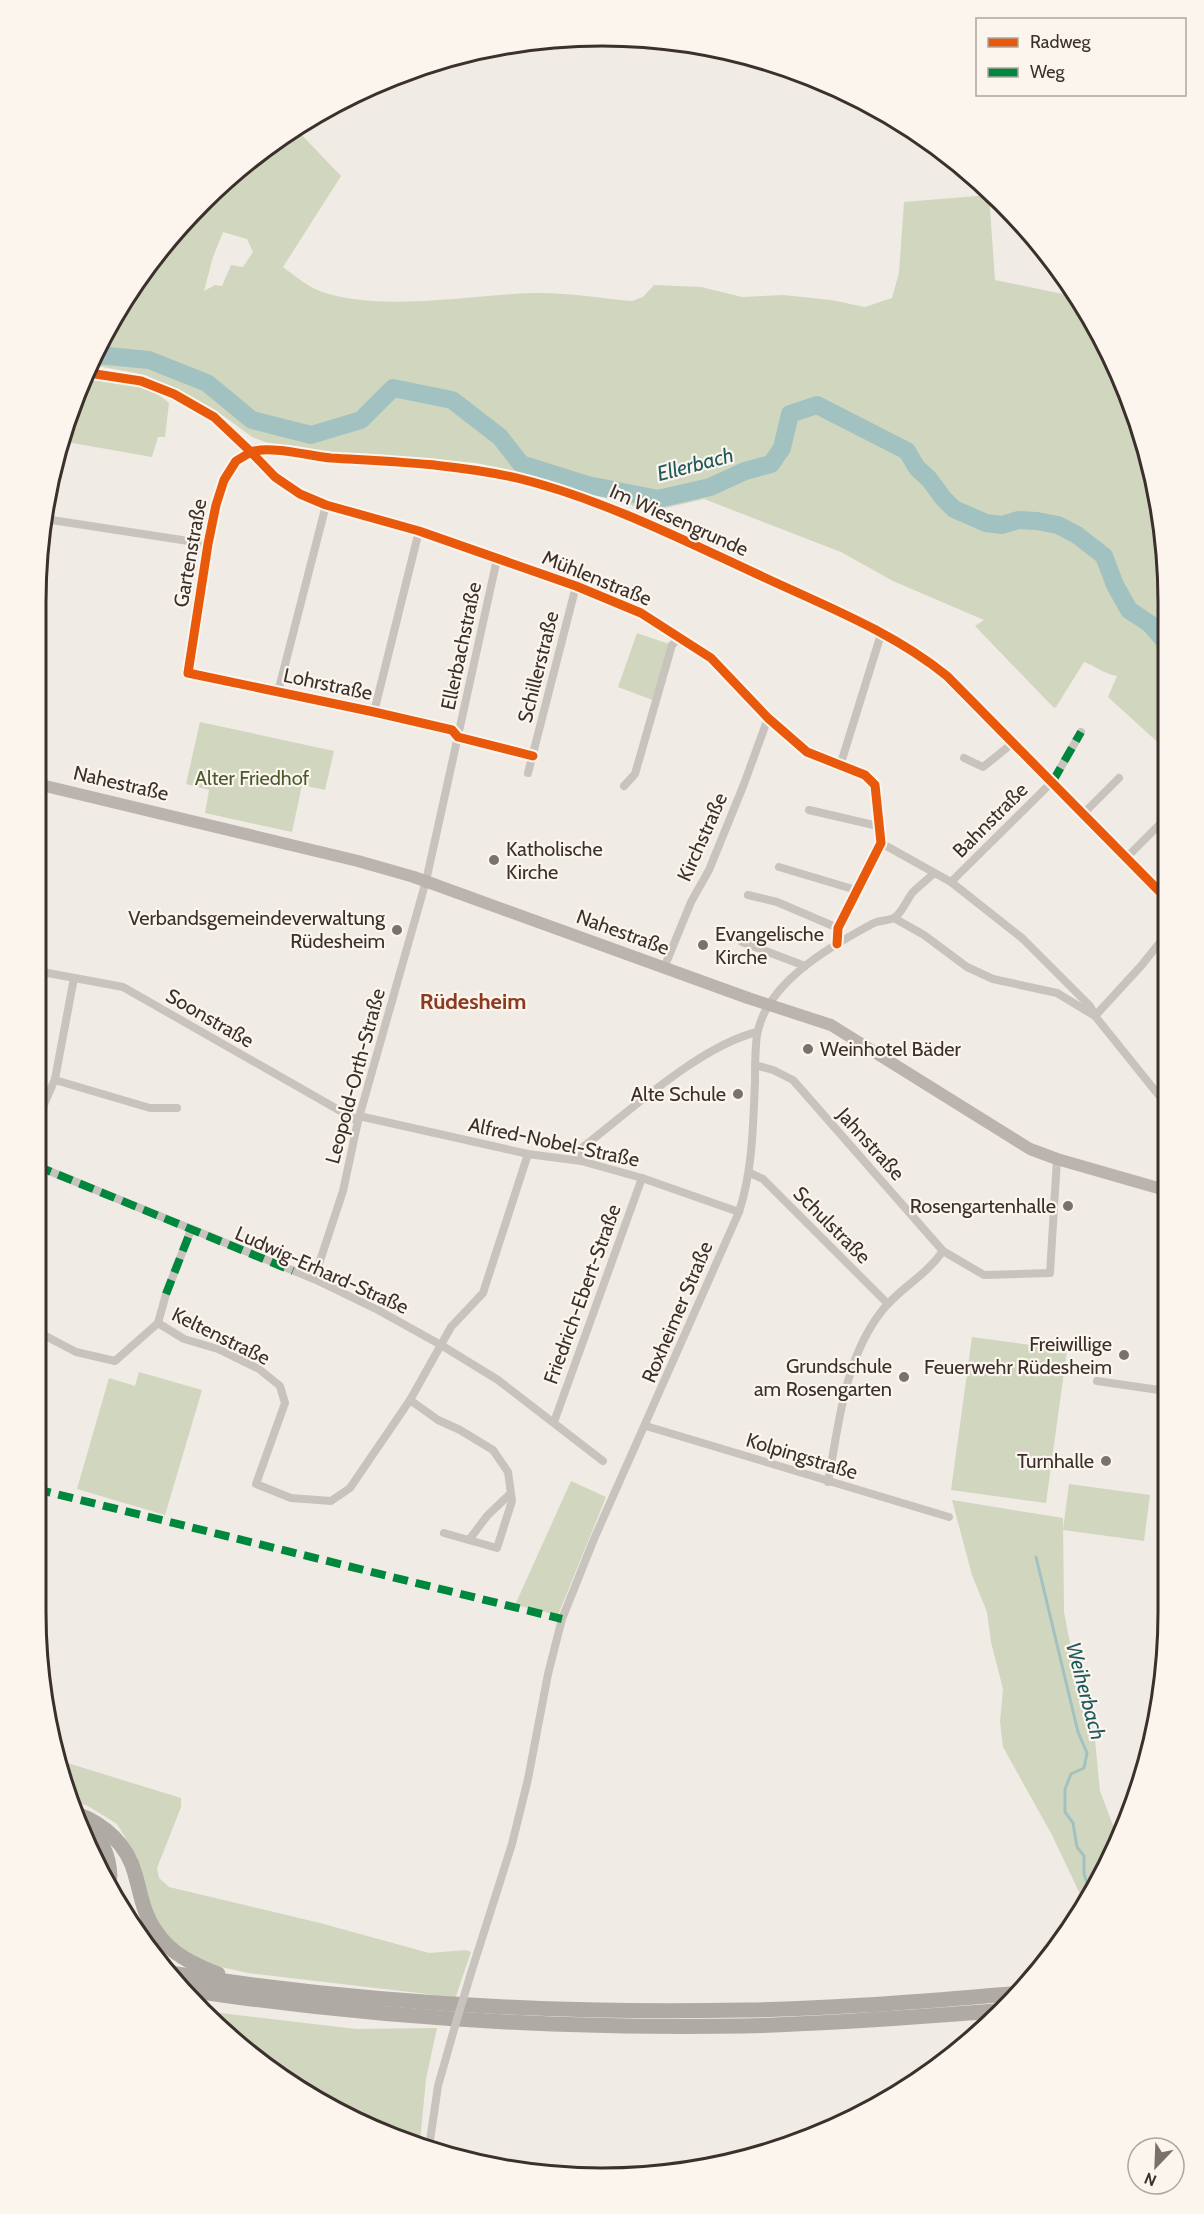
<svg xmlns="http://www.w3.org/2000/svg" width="1204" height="2214" font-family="Cabin,sans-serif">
	<rect width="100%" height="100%" fill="#f0ebe5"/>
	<g fill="#d1d6bf" fill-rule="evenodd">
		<path d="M296,129L341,176L283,267C295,276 308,287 322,292C382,312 468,295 532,293C565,292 599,298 632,301L643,297L654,285L701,287L742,297L783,295L831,300L865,307L892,298L899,273L904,202L989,195L995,280L1077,297L1138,420L1163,528L1164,748L1108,697L1117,676C1104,674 1096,666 1084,662L1056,707L1054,708L975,626L984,620L893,581L841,552L704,499L657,510L635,507L612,494L560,481L476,463L412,457L337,458L346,453L332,457L265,442L252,437L225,417L183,392L145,375L93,365L112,319L176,229L257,153ZM223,232L247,239L253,252L243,267L231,265L222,286L215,285L204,291L213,257Z"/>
		<path d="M87,378C117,383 146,382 169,403L165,437H158L152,457L61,441Z"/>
		<path d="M637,633L672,645L655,701L618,687Z"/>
		<path d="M200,722L334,751L325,790L302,785L292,832L205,813L209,790L186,784Z"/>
		<path d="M972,1337L1067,1350L1046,1503L951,1490Z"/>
		<path d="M139,1372L202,1390L165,1515L77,1489L109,1378L135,1386Z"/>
		<path d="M571,1481L606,1497L558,1615L515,1605Z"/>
		<path d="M1069,1484L1150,1495L1144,1541L1063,1530Z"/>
		<path d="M952,1500L1063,1518L1064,1612L1076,1674L1094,1730L1100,1791L1117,1836L1092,1895L1080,1910V1894L1052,1835L1003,1747L1000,1722L1003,1689L991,1642L987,1612L972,1575Z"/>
		<path d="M61,1761L181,1798V1807L157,1868L159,1878L169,1887L320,1923L429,1953L466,1950L471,1952L455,1999L427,1994L248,1973L221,1967L181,1951L158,1925L146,1892L137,1857L117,1824L88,1806L69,1799Z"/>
		<path d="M212,2012L356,2029L437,2028L426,2079L420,2142L288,2083Z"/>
	</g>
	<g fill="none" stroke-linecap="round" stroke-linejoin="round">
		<path stroke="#a1c2c1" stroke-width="3" d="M1036,1557L1078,1732L1087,1753L1084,1768L1071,1774L1065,1789V1812L1073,1823L1077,1847L1084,1856V1874L1088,1886L1094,1890"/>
		<path stroke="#a1c2c1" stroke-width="18" d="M97,355L149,360L207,383L252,420L311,435L361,420L393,388L452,400L500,437L521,464L588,485L658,499L710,487L745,471L771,464L782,448L790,414L817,405L907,451L917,468L929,479L943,498L954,509L986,523L1002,525L1018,520L1037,521L1058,525L1077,535L1104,556L1115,585L1129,610L1150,624L1164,640"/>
		<g stroke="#c9c3be" stroke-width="8">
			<path d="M89,373L141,381L174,394L214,417L251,452C269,445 310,456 331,458C394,462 459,464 521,479C608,501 691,544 772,581C833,609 895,634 947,676L1164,896"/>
			<path d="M45,519L208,544"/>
			<path d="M278,692L326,505"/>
			<path d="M374,712L419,531"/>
			<path d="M533,756L458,737L452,730L374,712L188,673L208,544L216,505L224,480L236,461L251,452L275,477L300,494L326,505L419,531L576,586L641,613L711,658L768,718L807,752L865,775L875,785L881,843L838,928L837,944"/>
			<path d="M964,758L983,767L1014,742"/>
			<path d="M840,766L882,631"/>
			<path d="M528,773L576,586"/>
			<path d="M624,786L635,774L672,645L680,637"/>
			<path d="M809,810L878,826"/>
			<path d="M1084,813L1119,778"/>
			<path d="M881,843L951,882L1022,938L1090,1006L1095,1016L1165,1103"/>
			<path d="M1127,857L1164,820"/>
			<path d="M779,867L856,890"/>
			<path d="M951,882L1053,781L1081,732"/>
			<path d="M748,895L777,902L838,928"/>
			<path d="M894,918L924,935L967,967L993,979L1057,993L1095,1016L1141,966L1165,936"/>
			<path d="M742,942L805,966"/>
			<path d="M664,968L691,902L709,870L744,784L768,718"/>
			<path d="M37,971L123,987L358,1121"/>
			<path d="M755,1065L773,1070L793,1080L943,1251L984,1275L1050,1273L1057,1159"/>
			<path d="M55,1080L150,1108H177"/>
			<path d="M359,1116L528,1154L581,1161L642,1178L739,1212"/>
			<path d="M37,1121L55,1079L74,978"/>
			<path d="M581,1161L583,1147C631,1110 700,1046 757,1032"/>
			<path d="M37,1166L314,1279L378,1310L441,1345L498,1380L603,1461"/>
			<path d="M750,1173L763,1179L888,1304"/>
			<path d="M314,1279L343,1191L358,1121L426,881L497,559"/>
			<path d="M158,1323L184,1339L218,1349L259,1369L280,1386L285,1403L256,1484L291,1498L331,1501L350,1488L410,1400L451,1327L483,1293L528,1154"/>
			<path d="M158,1323L166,1294L191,1230"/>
			<path d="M36,1331L76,1352L115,1361L158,1323"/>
			<path d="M1097,1381L1166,1391"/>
			<path d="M410,1400L438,1420L460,1430L493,1450L508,1472L512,1501L497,1548L444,1533"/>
			<path d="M554,1422L642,1178"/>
			<path d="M646,1426L949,1517"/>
			<path d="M828,1482C839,1424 844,1360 881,1312C898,1289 925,1277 943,1251"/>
			<path d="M469,1540L487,1516L510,1494"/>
			<path d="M471,1973L512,1844L528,1779L548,1674L562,1619L594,1539L739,1212C753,1169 753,1125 755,1081C755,1065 755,1050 757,1035C766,983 829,947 872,924C878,920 888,921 894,918C902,913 907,899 913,892C919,886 927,880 933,874"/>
			<path d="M429,2147L438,2086L455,2026"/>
		</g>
		<path stroke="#bab3ae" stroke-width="12" d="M37,784L358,861L414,877L748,998L831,1025L1030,1149L1057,1159L1165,1190"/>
		<g stroke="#afaaa4" stroke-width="15">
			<path d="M77,1814C105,1824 128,1846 135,1874C141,1894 143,1913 155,1930C170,1954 193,1964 218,1974"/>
			<path d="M85,1822C101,1837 109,1854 110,1876"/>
			<path d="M170,1973C360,2003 552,2014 744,2010C833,2009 922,2001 1011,1994"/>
			<path d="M188,1990C372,2018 558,2029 744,2026C829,2024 913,2017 997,2011"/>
		</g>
		<path stroke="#c9c3be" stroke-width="8" d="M455,2026L471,1973"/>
		<g stroke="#00873e" stroke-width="8" stroke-dasharray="15 8" stroke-linecap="butt">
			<path d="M1053,781L1081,732"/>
			<path d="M37,1166L293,1271"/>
			<path d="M166,1294L191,1230"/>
			<path d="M36,1489L562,1619"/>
		</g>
		<g stroke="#fbf5ee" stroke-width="13">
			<g id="cycleway">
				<path d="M89,373L141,381L174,394L214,417L251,452C269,445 310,456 331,458C394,462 459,464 521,479C608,501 691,544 772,581C833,609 895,634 947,676L1164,896"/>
				<path d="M533,756L458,737L452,730L374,712L188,673L208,544L216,505L224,480L236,461L251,452L275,477L300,494L326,505L419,531L576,586L641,613L711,658L768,718L807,752L865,775L875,785L881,843L838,928L837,944"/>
			</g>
		</g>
		<use href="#cycleway" stroke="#e8590c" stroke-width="9"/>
	</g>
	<g fill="#7a716c" stroke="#fbf5ee" stroke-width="2">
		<circle cx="494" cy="860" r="6"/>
		<circle cx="397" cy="930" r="6"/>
		<circle cx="703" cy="945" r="6"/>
		<circle cx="808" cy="1049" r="6"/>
		<circle cx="738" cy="1094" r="6"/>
		<circle cx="1068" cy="1206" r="6"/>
		<circle cx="1124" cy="1355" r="6"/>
		<circle cx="904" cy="1377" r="6"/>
		<circle cx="1106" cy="1461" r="6"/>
	</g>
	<g text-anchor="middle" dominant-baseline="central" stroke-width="4.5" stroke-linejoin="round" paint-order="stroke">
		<g font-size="20" fill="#3b302b" stroke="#fbf5ee">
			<text transform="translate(679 520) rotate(24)">Im Wiesengrunde</text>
			<text transform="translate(190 553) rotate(-80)">Gartenstraße</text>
			<text transform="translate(597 578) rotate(22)">Mühlenstraße</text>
			<text transform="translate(461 646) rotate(-78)">Ellerbachstraße</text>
			<text transform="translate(538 667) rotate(-76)">Schillerstraße</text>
			<text transform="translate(328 684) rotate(12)">Lohrstraße</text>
			<text transform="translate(121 783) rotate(13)">Nahestraße</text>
			<text transform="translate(990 820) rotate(-45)">Bahnstraße</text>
			<text transform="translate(702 837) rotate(-66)">Kirchstraße</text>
			<text transform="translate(623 932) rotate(20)">Nahestraße</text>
			<text transform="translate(210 1018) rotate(30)">Soonstraße</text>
			<text transform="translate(355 1076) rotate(-75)">Leopold-Orth-Straße</text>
			<text transform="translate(554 1142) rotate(12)">Alfred-Nobel-Straße</text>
			<text transform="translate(871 1144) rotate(48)">Jahnstraße</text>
			<text transform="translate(832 1225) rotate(45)">Schulstraße</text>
			<text transform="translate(322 1270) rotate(24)">Ludwig-Erhard-Straße</text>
			<text transform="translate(582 1294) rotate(-70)">Friedrich-Ebert-Straße</text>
			<text transform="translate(677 1312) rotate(-67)">Roxheimer Straße</text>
			<text transform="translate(221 1336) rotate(26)">Keltenstraße</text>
			<text transform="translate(802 1456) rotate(17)">Kolpingstraße</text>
		</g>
		<g font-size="20" fill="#4a5a2e" stroke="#fbf5ee">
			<text x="252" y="778">Alter Friedhof</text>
		</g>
		<g font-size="20" fill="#3b302b" stroke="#fbf5ee" text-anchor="end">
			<text x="506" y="849" text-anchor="start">Katholische<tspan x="506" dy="23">Kirche</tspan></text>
			<text x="385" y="918">Verbandsgemeindeverwaltung<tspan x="385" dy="23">Rüdesheim</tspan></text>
			<text x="715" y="934" text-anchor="start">Evangelische<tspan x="715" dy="23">Kirche</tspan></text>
			<text x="820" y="1049" text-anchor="start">Weinhotel Bäder</text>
			<text x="726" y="1094">Alte Schule</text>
			<text x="1056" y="1206">Rosengartenhalle</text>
			<text x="1112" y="1344">Freiwillige<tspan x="1112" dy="23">Feuerwehr Rüdesheim</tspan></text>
			<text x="892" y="1366">Grundschule<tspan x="892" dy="23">am Rosengarten</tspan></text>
			<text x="1094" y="1461">Turnhalle</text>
		</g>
		<g font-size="21" font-style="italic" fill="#1f5a5e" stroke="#fbf5ee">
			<text transform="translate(695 464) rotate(-15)">Ellerbach</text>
			<text transform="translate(1086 1691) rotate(75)">Weiherbach</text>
		</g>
		<g font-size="22" font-weight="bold" fill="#8c3b22" stroke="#fbf5ee">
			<text x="473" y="1001">Rüdesheim</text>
		</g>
	</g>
	<path d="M0 0H1204V2214H0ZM602 46H602A556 556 0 0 1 1158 602V1612A556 556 0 0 1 602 2168H602A556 556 0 0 1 46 1612V602A556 556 0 0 1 602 46Z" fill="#fbf5ee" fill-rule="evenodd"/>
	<path fill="none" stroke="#3b302b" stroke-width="3" d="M602 46H602A556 556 0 0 1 1158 602V1612A556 556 0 0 1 602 2168H602A556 556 0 0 1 46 1612V602A556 556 0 0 1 602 46Z"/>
	<rect x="976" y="18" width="210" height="78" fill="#fbf5ee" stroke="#aea6a0" stroke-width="1.5"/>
	<rect x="988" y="38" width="30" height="9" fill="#e8590c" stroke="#aea6a0" stroke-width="1.5"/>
	<text x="1030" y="48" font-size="18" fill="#3b302b">Radweg</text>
	<rect x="988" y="68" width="30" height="9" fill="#00873e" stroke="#aea6a0" stroke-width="1.5"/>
	<text x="1030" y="78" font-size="18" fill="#3b302b">Weg</text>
	<g transform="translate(1156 2166) rotate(203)"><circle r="28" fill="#fbf5ee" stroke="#aea6a0" stroke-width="1.5"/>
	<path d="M0-4.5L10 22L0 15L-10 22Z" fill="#7a716c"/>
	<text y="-9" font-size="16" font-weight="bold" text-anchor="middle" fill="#3b302b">N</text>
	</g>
</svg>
